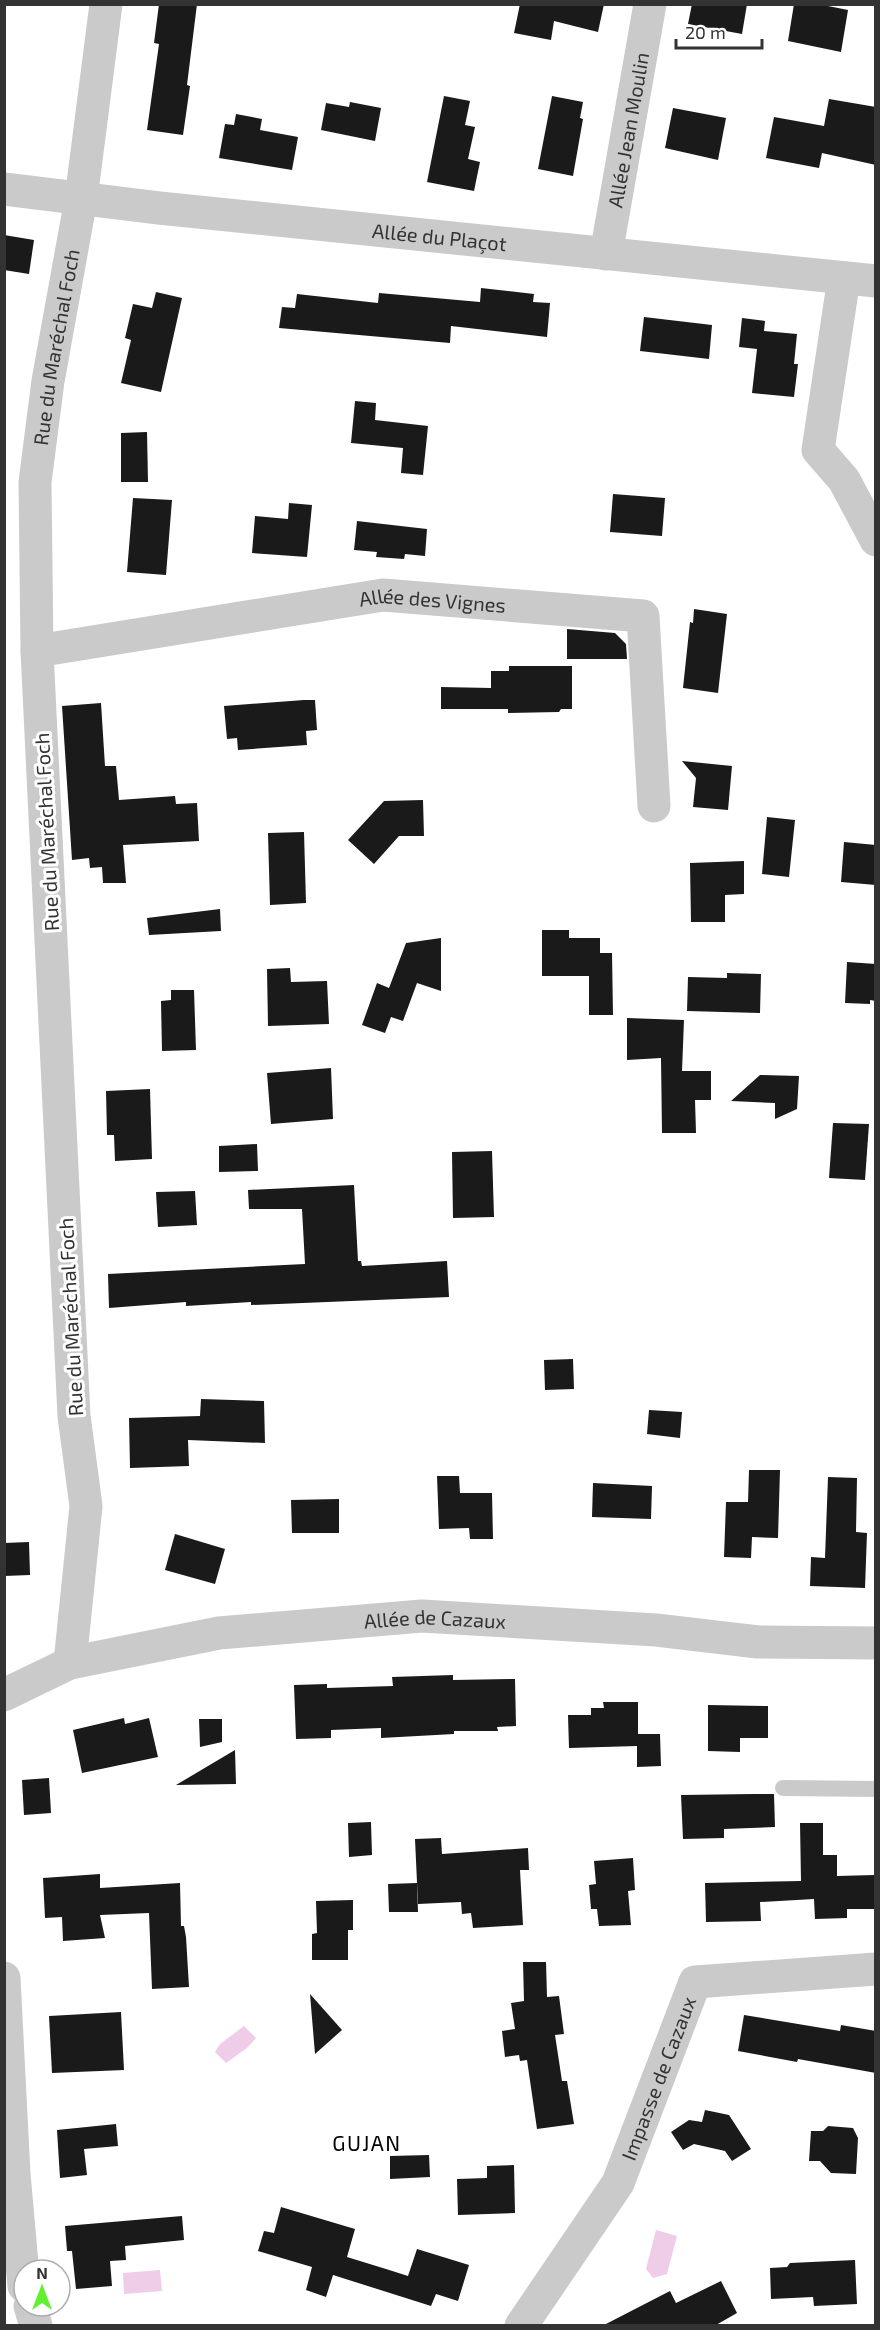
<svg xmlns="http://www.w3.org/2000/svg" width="880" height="2330" font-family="'Exo 2',sans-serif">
	<rect width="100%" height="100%" fill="#fff"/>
	<g fill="#efcde9">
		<path d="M244,2026L256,2038L247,2048L226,2063L215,2052L220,2044Z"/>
		<path d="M656,2230L677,2236L667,2274L653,2278L646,2269Z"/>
		<path d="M160,2270L162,2291L124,2294L123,2273Z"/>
	</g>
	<g fill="#1a1a1a">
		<path d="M159,4H197L187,85L190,86L183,135L147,130L159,44L154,43Z"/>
		<path d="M520,4H604L598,32L554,21L551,40L514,33Z"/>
		<path d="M692,4H747L742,34L688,24Z"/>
		<path d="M794,4H818L848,10L841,52L788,41Z"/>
		<path d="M444,96L470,101L465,125L475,127L468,159L480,162L474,191L427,182Z"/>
		<path d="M552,96L583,102L580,118L583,119L573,176L538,169Z"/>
		<path d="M829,99L876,107V165L822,153L819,168L766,158L774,117L824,126Z"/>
		<path d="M350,102L381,108L375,141L321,130L326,103L349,107Z"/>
		<path d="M673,108L726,118L718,160L665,148Z"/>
		<path d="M236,114L262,119L260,130L298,137L292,170L219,158L225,124L234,125Z"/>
		<path d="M4,235L34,240L29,274L4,270Z"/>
		<path d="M481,288L534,294L533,302L550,303L547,337L451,326L450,343L279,328L282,307L295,308L297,294L378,303L379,293L480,302Z"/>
		<path d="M156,292L182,298L161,392L121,383L131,340L125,338L133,304L152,308Z"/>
		<path d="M644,317L712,325L709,359L640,351Z"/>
		<path d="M742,318L765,321L764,331L797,334L794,364H798L794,397L752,393L757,349L739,347Z"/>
		<path d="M355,401L376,403L375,420L428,426L423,475L401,473L403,448L351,443Z"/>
		<path d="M147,432L148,482H121V433Z"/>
		<path d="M613,494L665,498L662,536L610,532Z"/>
		<path d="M133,498L172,500L166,575L127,572Z"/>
		<path d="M289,503L312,505L307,557L252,553L255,516L288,519Z"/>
		<path d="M357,521L427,529L425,556L405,554L404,559L376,557L377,552L354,550Z"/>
		<path d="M694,609L727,614L718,693L683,688L690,622L693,623Z"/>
		<path d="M567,629L615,633L626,644L627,659H567Z"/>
		<path d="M509,666H572V709H561L559,712L508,713V709H441V687L491,688V671H509Z"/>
		<path d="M304,700H315L317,730L306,731L307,745L238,750L237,738L227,739L224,706Z"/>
		<path d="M101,703L105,766H116L119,800L175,796L176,804L197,803L199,841L123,845L126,883H103L102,867L90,868L89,858L72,860L62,706Z"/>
		<path d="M682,761L732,766L728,810L693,807L696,778Z"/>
		<path d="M423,800L424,836H399L374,864L348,840L384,801Z"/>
		<path d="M767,817L795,820L789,877L762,874Z"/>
		<path d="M304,832L306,903L270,905L268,833Z"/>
		<path d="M844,842L876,845V885L841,882Z"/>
		<path d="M744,861V894L725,895V922H691L690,863Z"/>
		<path d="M220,909L221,931L149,935L147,918Z"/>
		<path d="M542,930H569V938H600V953H612L613,1015H589V976H542Z"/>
		<path d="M441,938V991L417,983L403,1021L391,1017L385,1033L362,1025L377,983L389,988L406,943Z"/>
		<path d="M847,962L876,964V1001L870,1000V1004L845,1003Z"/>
		<path d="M290,968L291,982L327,981L329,1024L268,1026L267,969Z"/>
		<path d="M727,973L761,974L760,1013L687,1011L688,977L727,978Z"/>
		<path d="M171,990H194L196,1050L162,1051L161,1001L171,1000Z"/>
		<path d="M627,1018L684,1020L682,1071H711V1100H695L696,1133H662L661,1058L627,1060Z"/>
		<path d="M331,1068L333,1119L271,1124L267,1073Z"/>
		<path d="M760,1075L799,1076L797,1109L775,1119V1103L731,1101Z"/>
		<path d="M150,1089L152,1159L115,1161L114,1135H107L106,1091Z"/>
		<path d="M833,1123L869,1124L865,1180L829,1178Z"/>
		<path d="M257,1144L258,1171L219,1172V1146Z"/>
		<path d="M492,1151L494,1217L453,1218L452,1152Z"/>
		<path d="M354,1185L358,1261H361L362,1266L447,1261L449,1297L251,1305V1302L186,1306V1302L109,1308L108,1274L305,1264L302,1209H249L248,1190Z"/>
		<path d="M195,1191L197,1225L158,1227L156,1192Z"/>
		<path d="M573,1359L574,1389L545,1390L544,1360Z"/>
		<path d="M201,1399L264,1401L265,1443L188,1440L189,1466L130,1468L129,1418L200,1416Z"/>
		<path d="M649,1410L682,1412L680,1438L647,1434Z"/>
		<path d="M749,1470H780L778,1538L752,1537L751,1558L724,1557L726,1502H748Z"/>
		<path d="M437,1476H459L460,1493H492L493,1539H470L469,1528L439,1529Z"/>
		<path d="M828,1477L857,1478L856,1532L867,1533L865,1588L810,1586L811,1557L825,1558Z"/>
		<path d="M593,1483L652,1486L651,1519L592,1517Z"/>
		<path d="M339,1499V1533H292L291,1500Z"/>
		<path d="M175,1534L225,1549L215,1584L165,1570Z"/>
		<path d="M29,1542L30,1575L4,1576V1543Z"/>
		<path d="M453,1675V1680L515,1679L516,1726L497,1727L498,1731H454V1734L381,1738V1728L331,1730V1738L296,1739L294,1685L327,1684V1688L393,1686L392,1677Z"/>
		<path d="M603,1702H638V1734H660L661,1766L637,1767V1746L569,1748L568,1715H591V1708H604Z"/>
		<path d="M708,1705L768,1706V1738H740V1752L708,1751Z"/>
		<path d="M124,1718L125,1724L149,1718L158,1757L82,1773L73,1730Z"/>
		<path d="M199,1719H222V1742L200,1747Z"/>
		<path d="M235,1750L236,1784L176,1785Z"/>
		<path d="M49,1778L51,1813L24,1815L22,1780Z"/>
		<path d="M754,1794H774L775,1827L724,1829V1838L683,1839L681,1795Z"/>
		<path d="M371,1822L372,1855L349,1857L348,1823Z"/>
		<path d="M800,1823H823V1855H837V1876L875,1875L876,1909H847V1918L815,1919L814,1899L760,1902L761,1921L706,1922L705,1883L801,1881Z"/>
		<path d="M441,1838L442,1854L528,1848L529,1870H520L523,1925L473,1928L471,1913L462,1914L461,1902L418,1904L415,1839Z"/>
		<path d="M633,1858L635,1890L628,1891L631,1925L599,1926L597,1909H591L589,1885L596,1884L594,1861Z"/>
		<path d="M100,1874V1888L180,1883L181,1926H184L186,1937L189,1987L152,1989L149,1913L100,1915L105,1938L63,1941L62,1917L45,1918L43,1878Z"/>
		<path d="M417,1883L418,1912H389L388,1884Z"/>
		<path d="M353,1900V1930H348V1960H312V1934L317,1933L316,1901Z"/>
		<path d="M523,1962H546L547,1997L559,1996L564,2034L555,2035L562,2081H567L574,2124L537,2129L527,2060L520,2061L519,2055L505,2057L502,2031L515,2029L511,2003L524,2001Z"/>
		<path d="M310,1994L342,2030L315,2054Z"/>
		<path d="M121,2012L124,2070L52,2073L49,2016Z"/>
		<path d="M744,2015L840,2031L841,2025L876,2031V2073L798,2059L797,2062L738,2051Z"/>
		<path d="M705,2110L729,2115L751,2149L732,2161L725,2151L694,2144L683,2150L671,2132L689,2120L702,2122Z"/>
		<path d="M116,2124L118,2146L84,2149L87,2175L60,2178L57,2130Z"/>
		<path d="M828,2126L853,2128L858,2138L856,2174L831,2173L820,2161H809L811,2131H823Z"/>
		<path d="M429,2155L430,2177L390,2179V2156Z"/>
		<path d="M514,2165L515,2213L458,2215L457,2179L487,2178V2166Z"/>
		<path d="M281,2207L355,2229L347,2257L386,2269L408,2276L417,2249L469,2265L458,2301L436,2294L431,2306L333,2275L326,2297L306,2290L312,2267L258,2251L264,2231L274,2233Z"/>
		<path d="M182,2216L184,2240L125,2246L126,2260L110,2261L112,2286L76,2289L72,2251H67L65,2226Z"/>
		<path d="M855,2260L857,2304L814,2306L813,2297L771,2299L770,2268L787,2267L790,2263Z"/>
		<path d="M721,2281L737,2313L716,2325H604L670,2291L676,2303Z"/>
	</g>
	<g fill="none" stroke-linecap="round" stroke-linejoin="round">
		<path stroke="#cacaca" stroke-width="16" d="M783,1788L876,1789"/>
		<g stroke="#cacaca" stroke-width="33">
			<path id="s1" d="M4,189L159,208L876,281"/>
			<path id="s2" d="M606,254L650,4"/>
			<path d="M844,278L818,450L844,480L876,540"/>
			<path id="s3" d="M37,651L383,595L643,616L654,806"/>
			<path id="s4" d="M70,1663L86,1506L74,1416L37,651L35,482L48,381L81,199L106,4"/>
			<path id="s5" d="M4,1695L70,1663L219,1633L422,1616L656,1630L758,1642L876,1643"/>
			<path d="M4,1978L14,2174L24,2286"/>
			<path d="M30,2306L36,2326"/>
			<path id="s6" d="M521,2326L618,2183L695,1982L876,1969"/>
		</g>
	</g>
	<g text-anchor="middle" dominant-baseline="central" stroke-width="6" stroke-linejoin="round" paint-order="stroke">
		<g font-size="20" fill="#333" stroke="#fff">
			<text stroke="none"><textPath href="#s2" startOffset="126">Allée Jean Moulin</textPath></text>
			<text stroke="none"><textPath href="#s1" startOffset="438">Allée du Plaçot</textPath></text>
			<text stroke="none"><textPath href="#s4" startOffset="1320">Rue du Maréchal Foch</textPath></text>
			<text stroke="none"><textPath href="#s3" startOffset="400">Allée des Vignes</textPath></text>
			<text transform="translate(46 832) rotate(-93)">Rue du Maréchal Foch</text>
			<text transform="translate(70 1317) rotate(-93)">Rue du Maréchal Foch</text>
			<text stroke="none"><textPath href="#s5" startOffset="442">Allée de Cazaux</textPath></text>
			<text stroke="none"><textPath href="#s6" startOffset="285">Impasse de Cazaux</textPath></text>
		</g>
		<g font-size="21" letter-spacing="1.5" fill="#000" stroke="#fff">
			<text x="367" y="2142">GUJAN</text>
		</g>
	</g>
	<rect width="880" height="2330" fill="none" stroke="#333333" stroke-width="12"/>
	<g transform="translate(42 2288)"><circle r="28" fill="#ffffff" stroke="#adadad" stroke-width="1.5"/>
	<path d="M0-4.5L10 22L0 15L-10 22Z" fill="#62ef30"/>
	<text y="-9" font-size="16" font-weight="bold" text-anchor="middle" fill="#333333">N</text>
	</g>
	<path d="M676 39v9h86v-9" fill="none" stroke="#333333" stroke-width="3"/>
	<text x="685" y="39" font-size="18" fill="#333333" stroke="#ffffff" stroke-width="4.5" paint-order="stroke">20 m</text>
</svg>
